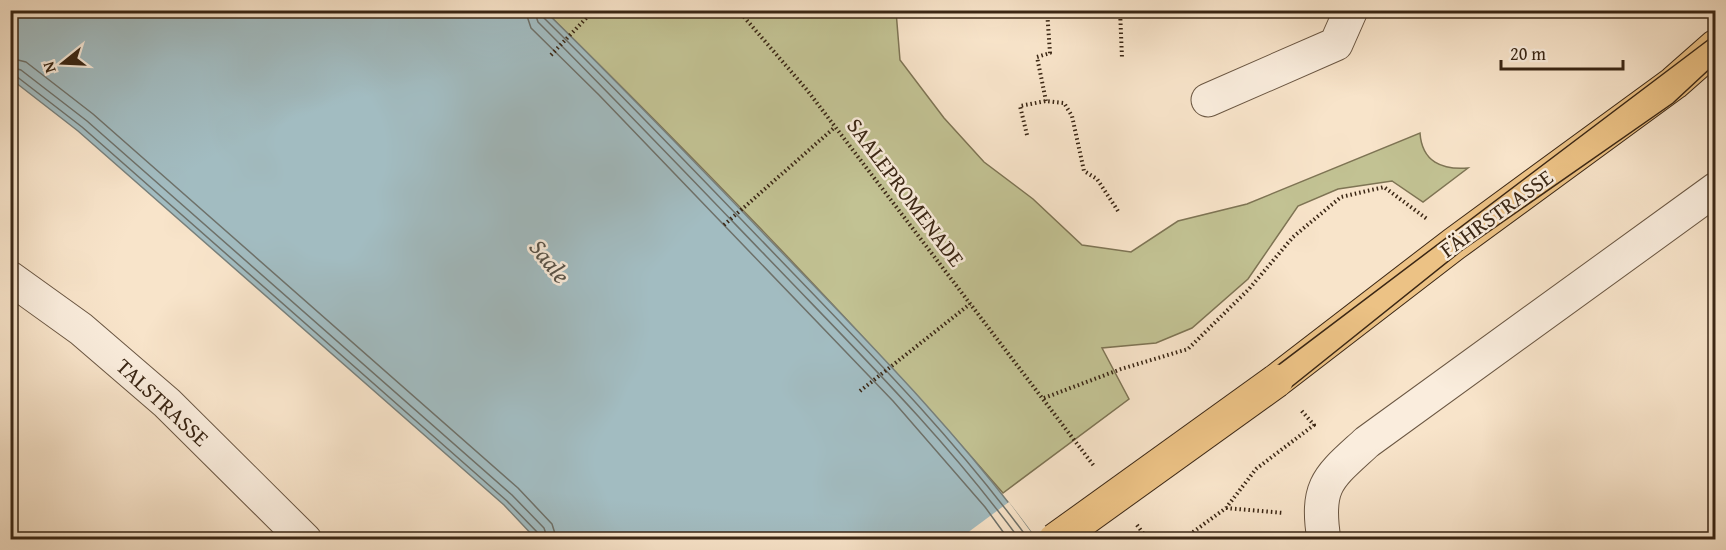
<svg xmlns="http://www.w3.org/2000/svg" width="1726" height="550" font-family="'Gentium Book Plus',serif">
	<rect width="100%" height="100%" fill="#f8e4ca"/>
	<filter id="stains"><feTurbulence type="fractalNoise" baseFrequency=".00333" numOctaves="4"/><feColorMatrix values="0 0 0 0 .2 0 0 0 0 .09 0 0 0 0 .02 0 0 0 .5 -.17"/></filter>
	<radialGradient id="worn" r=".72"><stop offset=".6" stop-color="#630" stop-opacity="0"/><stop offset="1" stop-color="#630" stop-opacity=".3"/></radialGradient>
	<path fill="#c2c293" stroke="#7e7454" stroke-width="1.5" d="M545,11H896L900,60L944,118L984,162L1033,199L1082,245L1131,252L1178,221L1247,204L1420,133C1422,162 1442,170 1468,168L1423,202L1392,181L1338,189L1298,206L1248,279L1192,328L1156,343L1102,348L1129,399L1003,493C858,326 703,166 545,11Z"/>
	<path fill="#a2bcc1" stroke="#78807c" stroke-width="1.5" d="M10,11H545C629,93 711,179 793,264C878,352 964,440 1036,539H536L504,505L78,131L11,79Z"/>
	<path fill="#f8e4ca" d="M1009,502L1036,539H959Z"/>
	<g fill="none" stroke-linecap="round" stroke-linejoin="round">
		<g stroke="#6e716a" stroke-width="1.5">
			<path d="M525,10L531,28L599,95L893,401L985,507L1009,540"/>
			<path d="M534,10L538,22C623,107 707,195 791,282C871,365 952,447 1020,540"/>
			<path d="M541,10L543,17C627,100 709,186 791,271C874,357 958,443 1029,540"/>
			<path d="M10,58L26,62L93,114L518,488L552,524L557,540"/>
			<path d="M10,67L21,70L87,121L512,495L544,528L548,540"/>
			<path d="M10,75L16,76L82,127L507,501L538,533L540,540"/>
		</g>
		<g stroke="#6a5642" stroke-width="35">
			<g id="minor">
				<path d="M1208,100L1336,44L1351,10"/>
				<path d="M10,278L81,329L167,403L305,540"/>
				<path d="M1324,540C1315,484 1329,477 1367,442L1716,189"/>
			</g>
		</g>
		<g stroke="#3a2614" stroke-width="35">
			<path id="major" d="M1276,381L1454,244L1674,83L1716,46"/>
		</g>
		<g stroke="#3a2614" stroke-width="4" stroke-dasharray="1.5 3" stroke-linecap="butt">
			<path d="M738,10L807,90L1094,466"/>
			<path d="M1120,10L1122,58"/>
			<path d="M551,55L594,10"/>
			<path d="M1046,101L1037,57L1050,53L1047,10"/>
			<path d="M1027,135L1020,106L1046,101L1064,103L1072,116L1084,171L1097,179L1118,211"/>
			<path d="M724,225L835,127"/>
			<path d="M860,391L970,304"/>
			<path d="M1044,398L1121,369L1188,349L1249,289L1293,237L1341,197L1384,187L1427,219"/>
			<path d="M1226,508L1284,513"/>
			<path d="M1137,525L1148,540"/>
			<path d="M1182,540L1226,508L1256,469L1314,425L1300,409"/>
		</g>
		<use href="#minor" stroke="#faeddd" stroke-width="33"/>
		<use href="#major" stroke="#ecc285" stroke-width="33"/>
		<g stroke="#3a2614" stroke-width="1.5">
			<path d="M1036,540L1269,372L1716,34"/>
			<path d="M1078,540L1280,396L1461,251L1673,103L1716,63"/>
		</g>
		<g stroke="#3a2614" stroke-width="35" stroke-linecap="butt">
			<path id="major-bridge" d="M1055,540L1276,381"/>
		</g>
		<use href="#major-bridge" stroke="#ecc285" stroke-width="33"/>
	</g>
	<g text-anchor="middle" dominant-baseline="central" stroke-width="5" stroke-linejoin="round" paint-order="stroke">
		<g font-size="22" fill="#3a2614" stroke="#faeddd">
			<text transform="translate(906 192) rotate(53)">SAALEPROMENADE</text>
			<text transform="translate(1496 213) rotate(-36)">FÄHRSTRASSE</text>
			<text transform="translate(163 402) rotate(43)">TALSTRASSE</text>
		</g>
		<g font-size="24" font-style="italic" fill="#595348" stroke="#faeddd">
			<text transform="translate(550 261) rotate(51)">Saale</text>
		</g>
	</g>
	<rect width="1726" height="550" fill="none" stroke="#f8e4ca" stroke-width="36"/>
	<rect x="12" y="12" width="1702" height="526" fill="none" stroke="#3a2614" stroke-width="3"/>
	<rect x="18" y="18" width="1690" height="514" fill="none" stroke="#3a2614" stroke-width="1.5"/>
	<g transform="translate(63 63) rotate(252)" stroke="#faeddd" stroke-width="4.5" paint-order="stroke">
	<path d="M0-4.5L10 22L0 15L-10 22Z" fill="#3a2614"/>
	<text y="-9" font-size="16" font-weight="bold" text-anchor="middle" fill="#3a2614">N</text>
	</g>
	<path d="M1501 60v9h122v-9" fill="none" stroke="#3a2614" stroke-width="3"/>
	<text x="1510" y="60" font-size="18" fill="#3a2614" stroke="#faeddd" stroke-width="4.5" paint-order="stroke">20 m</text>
	<rect width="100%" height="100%" filter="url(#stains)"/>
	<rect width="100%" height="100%" fill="url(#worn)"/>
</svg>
